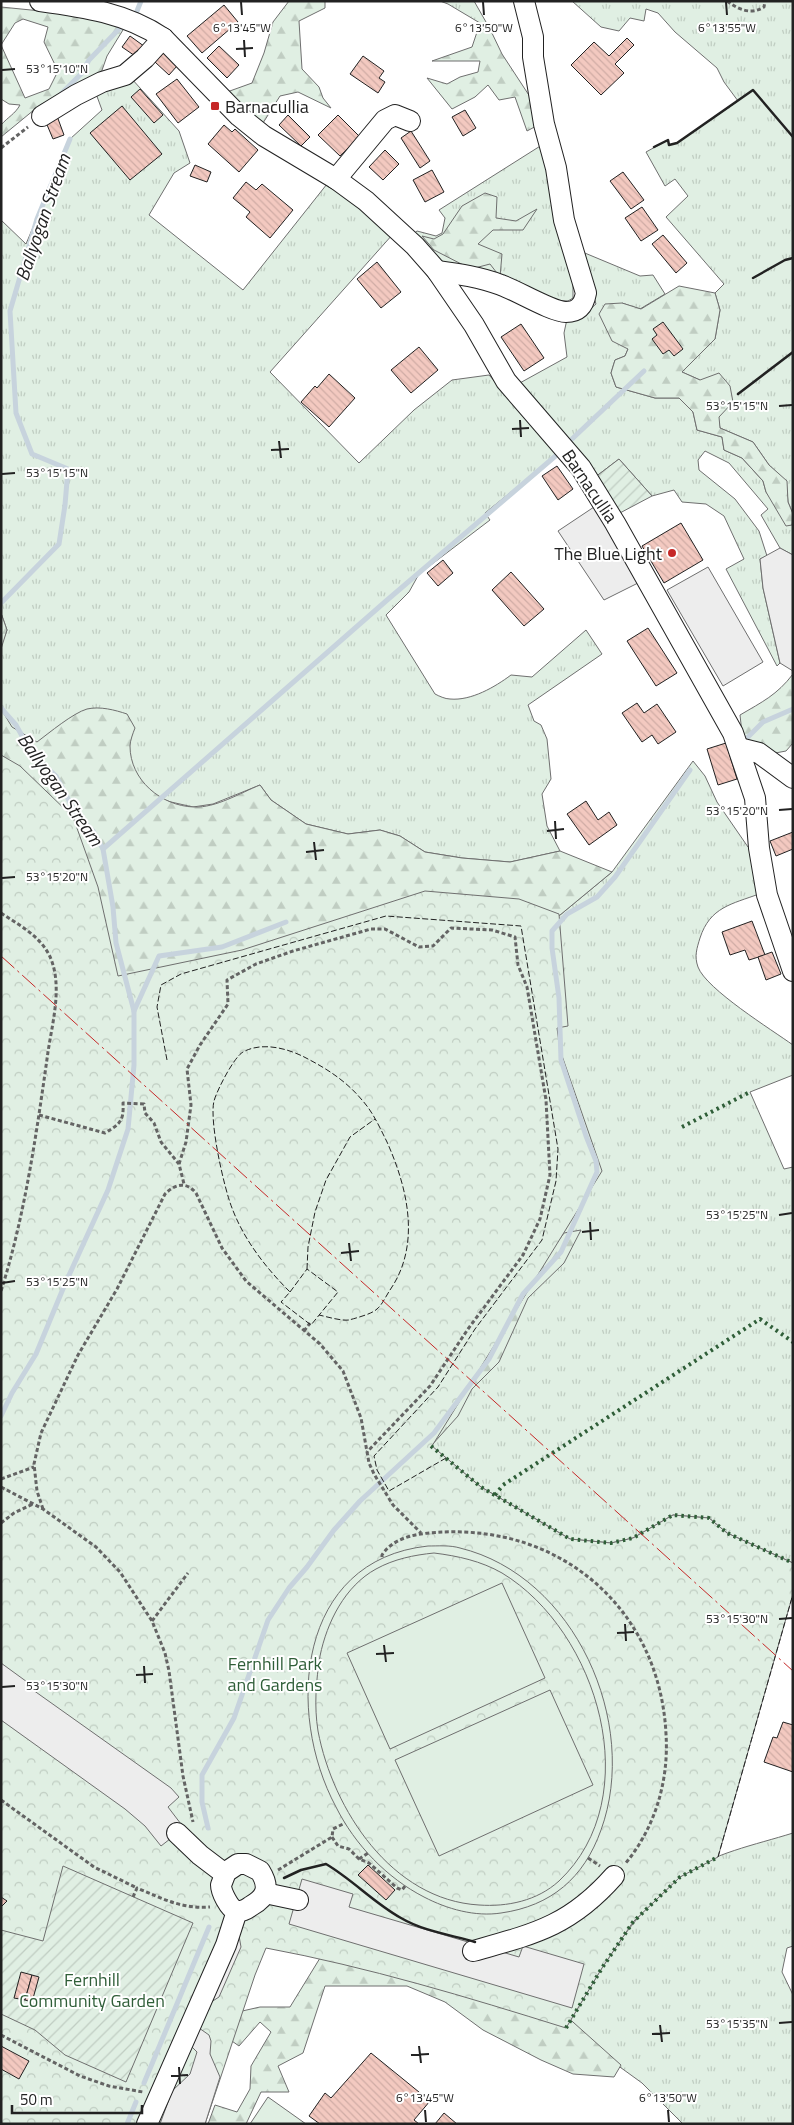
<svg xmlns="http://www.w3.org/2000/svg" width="794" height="2125" font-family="'Titillium Web',sans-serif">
	<defs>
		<pattern id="grass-tufts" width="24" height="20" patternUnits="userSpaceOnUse" patternTransform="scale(1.25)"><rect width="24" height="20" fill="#e0efe3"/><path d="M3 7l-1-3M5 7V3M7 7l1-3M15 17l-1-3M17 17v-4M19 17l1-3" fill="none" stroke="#c0cdc2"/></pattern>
		<pattern id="forest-firs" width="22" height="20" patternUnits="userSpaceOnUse" patternTransform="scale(1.25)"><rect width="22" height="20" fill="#e0efe3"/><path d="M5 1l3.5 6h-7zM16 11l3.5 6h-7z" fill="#c0cdc2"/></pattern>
		<pattern id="park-crowns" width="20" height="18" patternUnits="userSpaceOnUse" patternTransform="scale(1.25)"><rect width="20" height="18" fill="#e0efe3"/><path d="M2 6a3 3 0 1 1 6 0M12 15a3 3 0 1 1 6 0" fill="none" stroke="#c0cdc2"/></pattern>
		<pattern id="garden-furrows" width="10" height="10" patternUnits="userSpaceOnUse" patternTransform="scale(1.25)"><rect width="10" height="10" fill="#e0efe3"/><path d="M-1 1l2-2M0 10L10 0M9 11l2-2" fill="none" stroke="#c0cdc2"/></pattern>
		<pattern id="building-back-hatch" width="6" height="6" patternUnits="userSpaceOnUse" patternTransform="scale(1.25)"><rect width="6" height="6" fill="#f3c9c0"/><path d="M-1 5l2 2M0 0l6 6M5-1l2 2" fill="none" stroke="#d0aca5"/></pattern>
	</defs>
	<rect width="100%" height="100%" fill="#fff"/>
	<g fill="url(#grass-tufts)" stroke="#6f6f6f">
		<path d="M440,1H474L490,29L448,4Z"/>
		<path d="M572,1H793V514L788,502L786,481L769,465L753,442L720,428L718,417L700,380L682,372L715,339L720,310L715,293L724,284L666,217L688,196L675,179L665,186L646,152L668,140L669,145L677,143L738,101L724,82L717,68L675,32L658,13L646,9L644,21L630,18L619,31L601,27Z"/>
		<path d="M131,78L179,131L190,163L174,173L149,215L243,290L327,184L393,234L270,372L359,463L414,410L452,380L489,375L559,453L485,513L490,520L419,574L409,592L386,615L435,694C439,696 445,699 450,699C471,701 495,687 511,675L532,677L586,630L602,654L528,705L534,721L541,725L547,739L551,779L542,794L547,826L560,851L510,862L462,858L425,852L400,836L380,830L348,834L306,824L271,800L260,785L213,804L193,807L171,802L33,761L1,717V646L7,630L1,613V220L26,244L70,139L102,110L95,91Z"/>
		<path d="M545,143L573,276V298L568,301L551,300L442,263L412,235L417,231L436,236L442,233L445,218L439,210Z"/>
		<path d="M580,251L640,276L653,275L665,294L640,309L622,303L628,349L625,356L615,360L611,373L616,387L655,398H679L693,412L697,430L722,437L724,450L742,458L763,481L766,492L792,525L793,520V555L780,548L761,515L768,509L729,463L705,451L698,460L699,470L735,499L759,531L767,556L760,559L763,588L780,663L777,666L726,569L744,559L724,516L706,504L682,502L674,490L652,496L619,459L594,478L518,384L567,357L564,333L567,319L582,316L596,304Z"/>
		<path d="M693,761L705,776L717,802L748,847L751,846L759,894C732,904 710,907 700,938C697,948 694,956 698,967C706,989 772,1030 793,1045V1075L750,1092L784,1169L793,1167V1563L727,1533L709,1518L673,1515L633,1538L611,1543L570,1539L481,1487L431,1446L573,1091L560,1050L557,1028L554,920L612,872Z"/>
		<path d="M793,1833V1946L787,1948L782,1972L793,1995V2124H683L642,2083L566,2028C598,1974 629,1916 680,1877C712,1853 755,1845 793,1833Z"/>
	</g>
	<g fill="url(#forest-firs)" stroke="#6f6f6f" fill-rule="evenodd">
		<path d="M289,1H325V8L299,21L302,69L319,87L323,98L331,108L298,92L280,96L263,123L227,92L252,83L264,53L273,22Z"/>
		<path d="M1,7L51,12L126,25L107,56L100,76L40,105L1,137V125C8,117 15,114 20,105L9,104L1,99ZM23,19L48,27L44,42L58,71L49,89L25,98L1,45L15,23Z"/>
		<path d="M478,29H490L502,54L538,109L542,123L527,131L515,97L499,100L488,85L475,97L452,109L427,78L447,84L460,77L478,72L480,61H432L472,47Z"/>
		<path d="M485,193L497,197L496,218L516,221L537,209L523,230H493L478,244L502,254L500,277L490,264L471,269L434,250L422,236L434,239L443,234L462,206Z"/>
		<path d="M679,286L715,293L720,310L715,339L682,372L700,380L719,373L730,386L733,402L719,417L720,428L753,442L769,465L787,481L788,502L793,514L792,525L786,526L766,492L763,481L742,458L724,450L722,437L697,430L693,412L679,398H655L616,387L611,373L615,360L625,356L628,349L612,341L599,314L605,304L622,303L641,309Z"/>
		<path d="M1,613L7,630L1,649Z"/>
		<path d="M793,674V743L786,751L770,754L755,746L742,733L740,715C762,702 777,695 793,674Z"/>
		<path d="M1,709L12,727L37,742C49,733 73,713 87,709C100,706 115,710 127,714L135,728C133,733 130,741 130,746C130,780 161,806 194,807C216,808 240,793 260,785L271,800L306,824L348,834L380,830L400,836L425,852L462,858L510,862L560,851L612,872L554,920L167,1060L1,859Z"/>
		<path d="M581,1230L564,1263L528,1298L499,1362L472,1389L458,1416L431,1446L528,1282L564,1233Z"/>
		<path d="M328,1945L564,2014L621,2065L614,2077L573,2074L541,2060L483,2030L445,2002L407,1986H325L303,2053L278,2066L289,2092H261L246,2124H208L215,2105L237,2112L250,2089L251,2066L271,2032L260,2022L239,2046L202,2020L260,2007H290Z"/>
	</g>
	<path fill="url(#park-crowns)" stroke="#6f6f6f" d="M1,755L20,766L73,817L98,887L118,976L242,950L425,891L519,899L559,914L568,1026L557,1028L560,1050L602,1171L432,1446L481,1487L570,1539L611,1543L633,1538L673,1515L709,1518L727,1533L793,1563V1594L718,1857L680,1877L633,1922L602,1968L566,2028C467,1997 368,1967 266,1948L255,1975L205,2124H1Z"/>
	<g fill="url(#garden-furrows)" stroke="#6f6f6f">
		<path d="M619,459L652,496L618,514L594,478Z"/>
		<path d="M63,1866L193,1923L126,2082L65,2055L35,2030L1,2014V1930L43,1941Z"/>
	</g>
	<g fill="#e0efe3" stroke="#6f6f6f" fill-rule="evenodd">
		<path d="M428,1546C438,1546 450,1545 460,1548C575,1576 640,1723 601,1830C584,1878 551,1906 501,1913C475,1917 447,1909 424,1897C387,1878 355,1845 336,1807C285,1712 297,1560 428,1546ZM434,1553C458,1556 481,1561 502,1573C598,1631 648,1797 559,1881C537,1901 507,1907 479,1905C392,1900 333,1810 318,1731C314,1706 316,1681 320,1656C327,1622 345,1586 376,1569C394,1559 414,1555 434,1553Z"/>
		<path d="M502,1583L545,1678L390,1749L347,1653Z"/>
		<path d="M550,1690L593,1785L439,1856L395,1760Z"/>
		<path d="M268,2097L306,2124H250Z"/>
	</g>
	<g fill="#ededed" stroke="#6f6f6f">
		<path d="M594,507L642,581L604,600L558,531Z"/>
		<path d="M780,548L793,555V671L780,663L763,588L760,559Z"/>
		<path d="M708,567L763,662L723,686L667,590Z"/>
		<path d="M1,1663L34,1687L33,1690L171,1788L179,1797L168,1807L184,1828L161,1846L145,1826L125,1809L1,1720Z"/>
		<path d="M302,1879L353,1894L349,1907L519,1957L523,1946L584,1964L572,2008L289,1924Z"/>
		<path d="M238,1930L241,1947L219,1997L208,2004Z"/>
		<path d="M199,2028L209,2035L211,2041L210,2054L220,2077L205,2124H160L172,2091L190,2074L197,2052L191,2046Z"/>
	</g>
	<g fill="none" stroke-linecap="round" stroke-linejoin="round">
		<g stroke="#c7d3dd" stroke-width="5">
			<path d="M137,11L141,1"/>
			<path d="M61,94L81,74L89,60L121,27"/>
			<path d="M572,439L644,371"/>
			<path d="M1,603L59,544L65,505L68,469L32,454L16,413L10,311L37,219L70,139"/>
			<path d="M1,708L16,725L32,754L56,776L75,812L93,831L103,849L113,907L116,943L134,1011V1065L128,1129L108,1190L65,1284L36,1354L12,1393L1,1416"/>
			<path d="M745,740L763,722L793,709"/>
			<path d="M103,849L386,601L559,453"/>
			<path d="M134,1011L159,956L222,947L286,922"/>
			<path d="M208,1828L202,1802V1775L234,1718L268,1620L289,1588L307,1567L334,1530L360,1501L434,1433L489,1359L523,1294L561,1252L597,1172L596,1161L586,1136L561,1060L559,998L552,948V931L567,914L597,897L615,877L690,770"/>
			<path d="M144,2083L209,1927"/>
			<path d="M127,2124L136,2102"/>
		</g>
	</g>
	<g fill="url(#building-back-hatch)" stroke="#222">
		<path d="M224,5L238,22L202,53L187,36Z"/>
		<path d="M130,36L148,49L141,60L122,47Z"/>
		<path d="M627,38L634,45L615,64L624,73L601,95L571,65L594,42L609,56Z"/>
		<path d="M219,46L239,65L227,78L207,58Z"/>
		<path d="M163,53L177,66L169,75L155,62Z"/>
		<path d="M363,56L384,71L379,78L385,82L378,93L350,74Z"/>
		<path d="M177,79L199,107L178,123L156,94Z"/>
		<path d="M140,89L163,115L154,123L131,97Z"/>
		<path d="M122,106L162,154L130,180L90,133Z"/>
		<path d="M465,110L476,128L463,136L452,117Z"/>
		<path d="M288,115L310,137L301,146L279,125Z"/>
		<path d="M338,115L360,137L340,156L318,135Z"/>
		<path d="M57,116L64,135L53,139L45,120Z"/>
		<path d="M224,125L232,132L235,129L258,150L239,172L208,144Z"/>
		<path d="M411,131L430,161L420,168L401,138Z"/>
		<path d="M385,150L399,164L383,180L369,167Z"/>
		<path d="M195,165L211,172L207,182L190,176Z"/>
		<path d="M432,170L444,192L425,202L413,180Z"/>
		<path d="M623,172L644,200L631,209L610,181Z"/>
		<path d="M246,182L256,190L262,184L293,210L270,238L246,217L250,212L233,198Z"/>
		<path d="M642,207L658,230L641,241L625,218Z"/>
		<path d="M663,235L687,263L676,273L652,244Z"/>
		<path d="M377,262L401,292L381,308L357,279Z"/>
		<path d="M663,322L683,349L674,356L669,350L663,354L652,339L657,335L653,329Z"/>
		<path d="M521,324L544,358L524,371L501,337Z"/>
		<path d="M419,347L438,370L411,393L391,370Z"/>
		<path d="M329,374L355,398L329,427L301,402L315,386L317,388Z"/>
		<path d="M557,466L573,489L558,500L542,476Z"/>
		<path d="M681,523L703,560L664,583L642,546Z"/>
		<path d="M443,560L453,573L438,586L427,573Z"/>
		<path d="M511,572L544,609L524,626L492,590Z"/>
		<path d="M648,628L677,673L656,686L627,641Z"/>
		<path d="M637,703L644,713L657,704L676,732L658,744L652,735L642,742L622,713Z"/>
		<path d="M726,743L737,779L718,785L707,749Z"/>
		<path d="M586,801L598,820L609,812L617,825L589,845L567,814Z"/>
		<path d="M793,832V849L776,856L770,841Z"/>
		<path d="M752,921L765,955L749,960L745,950L730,955L722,932Z"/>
		<path d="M772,952L781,974L766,980L758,957Z"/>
		<path d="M783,1722L793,1725V1772L764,1762L773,1737L777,1738Z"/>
		<path d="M368,1865L395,1890L386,1900L358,1875Z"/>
		<path d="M1,1897L7,1901L1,1907Z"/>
		<path d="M21,1972L32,1975L25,2000L14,1998Z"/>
		<path d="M32,1975L39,1977L32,2002L25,2000Z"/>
		<path d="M1,2046L29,2061L19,2079L1,2069Z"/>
		<path d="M371,2053L430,2101L414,2120L419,2124H320L309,2116L325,2093L331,2098Z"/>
		<path d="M444,2113L457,2124H435Z"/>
	</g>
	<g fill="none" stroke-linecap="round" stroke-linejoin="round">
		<g stroke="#222" stroke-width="22">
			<g id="minor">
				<path d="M40,1C84,7 126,13 163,38L239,116L264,136L336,179L366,201L415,246L437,271L474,325L506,381L581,468L615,523L733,733L755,798L759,848L767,895L793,971"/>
				<path d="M42,116L76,95L102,82L125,75L145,58L163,38"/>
				<path d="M336,179L385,120L395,115L410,121"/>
				<path d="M437,271C459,274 480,277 501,285C516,290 552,312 566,312C579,312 584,304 586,293L564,220L556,168L544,124L533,57V37L524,1"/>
				<path d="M739,748L759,753L793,778"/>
				<path d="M177,1833L200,1855L225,1874"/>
				<path d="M238,1864H246L260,1871C270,1887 267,1897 251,1906C247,1909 242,1912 236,1911C229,1908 221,1892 221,1885L226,1872Z"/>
				<path d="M265,1893L298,1900"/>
				<path d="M473,1951C534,1934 570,1926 614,1876"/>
				<path d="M147,2124L226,1945L237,1911"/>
			</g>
		</g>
		<g stroke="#646464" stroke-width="3" stroke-dasharray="4 2.5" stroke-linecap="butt">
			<path d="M727,1C739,10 751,15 764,7L765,1"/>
			<path d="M1,148L28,127"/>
			<path d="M1,913C22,927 46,939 53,965C61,992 52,1025 48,1052C37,1130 25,1216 1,1291"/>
			<path d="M39,1115L105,1133C120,1124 124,1121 123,1103L144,1104L145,1113L154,1123L161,1142L179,1164L184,1184"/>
			<path d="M179,1164L186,1142L191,1105L187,1069L200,1045L228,1004L227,980L256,964L293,951L371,929H385L419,947L433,946L451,928L492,930L515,937L518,965L527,987L546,1100L550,1175L540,1219L523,1255L468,1329L430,1386L367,1452"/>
			<path d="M304,1331L310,1323"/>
			<path d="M1,1479L34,1467"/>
			<path d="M1,1487L43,1509L96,1547L120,1572L152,1621L165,1653L169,1671L183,1776L193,1822"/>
			<path d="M43,1509L37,1491L34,1464L41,1433L78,1355L117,1289L165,1194C175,1184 186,1181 196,1193L222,1248L246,1281L320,1344L343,1371L361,1418L369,1463L374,1474L393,1505L421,1533"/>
			<path d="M1,1523L14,1513L33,1504"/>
			<path d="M382,1557V1555C395,1535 422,1533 444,1532C565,1527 660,1612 666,1734C669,1781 655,1828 625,1864"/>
			<path d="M152,1621L188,1573"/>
			<path d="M1,1800L94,1867L137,1888"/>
			<path d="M332,1837L338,1846L349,1849L359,1859L369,1863L397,1888L402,1890L405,1886"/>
			<path d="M588,1858L600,1866"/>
			<path d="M359,1859L368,1853"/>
			<path d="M278,1870L332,1837L333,1829L345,1823"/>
			<path d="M133,1897L137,1888C163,1899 182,1909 210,1907"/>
			<path d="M1,2035L80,2076L109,2086L143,2092"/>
		</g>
		<use href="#minor" stroke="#fff" stroke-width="20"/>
		<g stroke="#2f5e38" stroke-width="4" stroke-dasharray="2.5 4" stroke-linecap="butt">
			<path d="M682,1127L750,1092"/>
			<path d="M431,1446L481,1487L570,1539L611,1543L633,1538L673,1515L709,1518L727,1533L793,1563"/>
			<path d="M495,1495L503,1485L760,1319L793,1342"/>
			<path d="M566,2028L602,1968L633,1922L680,1877L718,1857"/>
		</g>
		<g stroke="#222" stroke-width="1" stroke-dasharray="6 2.5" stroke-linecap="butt">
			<path d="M167,1060L157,1007L161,985L181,974L386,916L521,926L558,1149L556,1181L542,1240L475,1329L438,1387L374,1456L377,1470L389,1491L446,1458"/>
			<path d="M307,1269L308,1247L315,1212L326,1180L350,1137L375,1119"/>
			<path d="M290,1292L307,1269L338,1292L311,1325L281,1302L290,1292C266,1268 244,1240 232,1208C224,1188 209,1121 214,1101C217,1090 234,1057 243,1052C263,1041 290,1049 308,1059C329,1070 347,1082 362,1100C373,1112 380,1128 387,1142C408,1189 421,1245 390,1290C386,1296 382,1305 377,1309C372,1314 356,1318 349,1320C341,1321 328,1317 319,1315"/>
			<path d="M718,1857L793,1594"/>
		</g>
		<g stroke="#222" stroke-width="2.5">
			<path d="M654,147L668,140L669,145L677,143L753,90L793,137"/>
			<path d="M753,278L785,260L793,258"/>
			<path d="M738,394L793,352"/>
			<path d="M284,1878L301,1870L326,1864C353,1880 374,1903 401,1918C423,1931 451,1935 475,1942"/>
		</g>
		<path stroke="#c62828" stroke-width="1" stroke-dasharray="18 4 2.5 4" stroke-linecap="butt" d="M1,956L793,1671"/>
	</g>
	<path fill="none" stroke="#222" stroke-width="2" d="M241,2L242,15M483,2L484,15M726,2L727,15M244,40L245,57M236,49L253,48M2,70L15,69M779,406L792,405M520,420L521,437M512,429L529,428M279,441L281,458M271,450L289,449M2,474L15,473M779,810L792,809M555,821L556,839M547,831L564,829M314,842L316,860M306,852L324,850M2,878L15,877M779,1215L792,1213M590,1222L591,1240M582,1232L599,1230M349,1243L351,1261M341,1253L359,1251M2,1283L15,1281M779,1619L792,1618M625,1624L626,1641M617,1633L634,1632M384,1645L386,1662M376,1654L394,1653M144,1666L145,1683M136,1675L153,1674M2,1687L15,1686M779,2023L792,2022M660,2025L662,2042M652,2034L670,2033M419,2046L421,2063M411,2055L429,2054M179,2067L180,2084M171,2076L188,2075M425,2110L426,2122M668,2110L669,2122"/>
	<g fill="#c62828" stroke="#fff" stroke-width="2">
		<rect x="210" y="101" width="10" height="10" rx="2.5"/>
		<circle cx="672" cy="553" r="5"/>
	</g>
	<g text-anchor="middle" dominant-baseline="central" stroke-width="4" stroke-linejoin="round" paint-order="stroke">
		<g font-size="18" fill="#222" stroke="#fff" text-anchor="start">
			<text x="225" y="106">Barnacullia</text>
			<text x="662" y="553" text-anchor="end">The Blue Light</text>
		</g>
		<g font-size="18" fill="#222" stroke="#fff">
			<text transform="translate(590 486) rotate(56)">Barnacullia</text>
		</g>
		<g font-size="18" fill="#2f5e38" stroke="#fff">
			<text x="275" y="1663">Fernhill Park<tspan x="275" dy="21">and Gardens</tspan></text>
			<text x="92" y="1979">Fernhill<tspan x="92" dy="21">Community Garden</tspan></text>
		</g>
		<g font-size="19" font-style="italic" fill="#222" stroke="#fff">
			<text transform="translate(42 217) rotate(-71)">Ballyogan Stream</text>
			<text transform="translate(61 789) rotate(55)">Ballyogan Stream</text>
		</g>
	</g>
	<g font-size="12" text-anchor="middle" fill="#222" stroke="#fff" stroke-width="4" stroke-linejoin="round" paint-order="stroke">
		<text x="242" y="32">6°13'45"W</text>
		<text x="484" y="32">6°13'50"W</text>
		<text x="727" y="32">6°13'55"W</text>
		<text x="57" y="73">53°15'10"N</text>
		<text x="737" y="410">53°15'15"N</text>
		<text x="57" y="477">53°15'15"N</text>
		<text x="737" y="815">53°15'20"N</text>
		<text x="57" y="881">53°15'20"N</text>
		<text x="737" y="1219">53°15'25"N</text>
		<text x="57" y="1286">53°15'25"N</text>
		<text x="737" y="1623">53°15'30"N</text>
		<text x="57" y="1690">53°15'30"N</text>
		<text x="737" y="2028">53°15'35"N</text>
		<text x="425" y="2102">6°13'45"W</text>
		<text x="668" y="2102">6°13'50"W</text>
	</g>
	<rect width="794" height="2125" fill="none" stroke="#222222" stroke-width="5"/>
	<path d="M12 2105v8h130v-8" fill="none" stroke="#222222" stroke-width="2.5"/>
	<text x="20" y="2105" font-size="15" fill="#222222" stroke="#ffffff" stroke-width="4" paint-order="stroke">50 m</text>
</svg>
